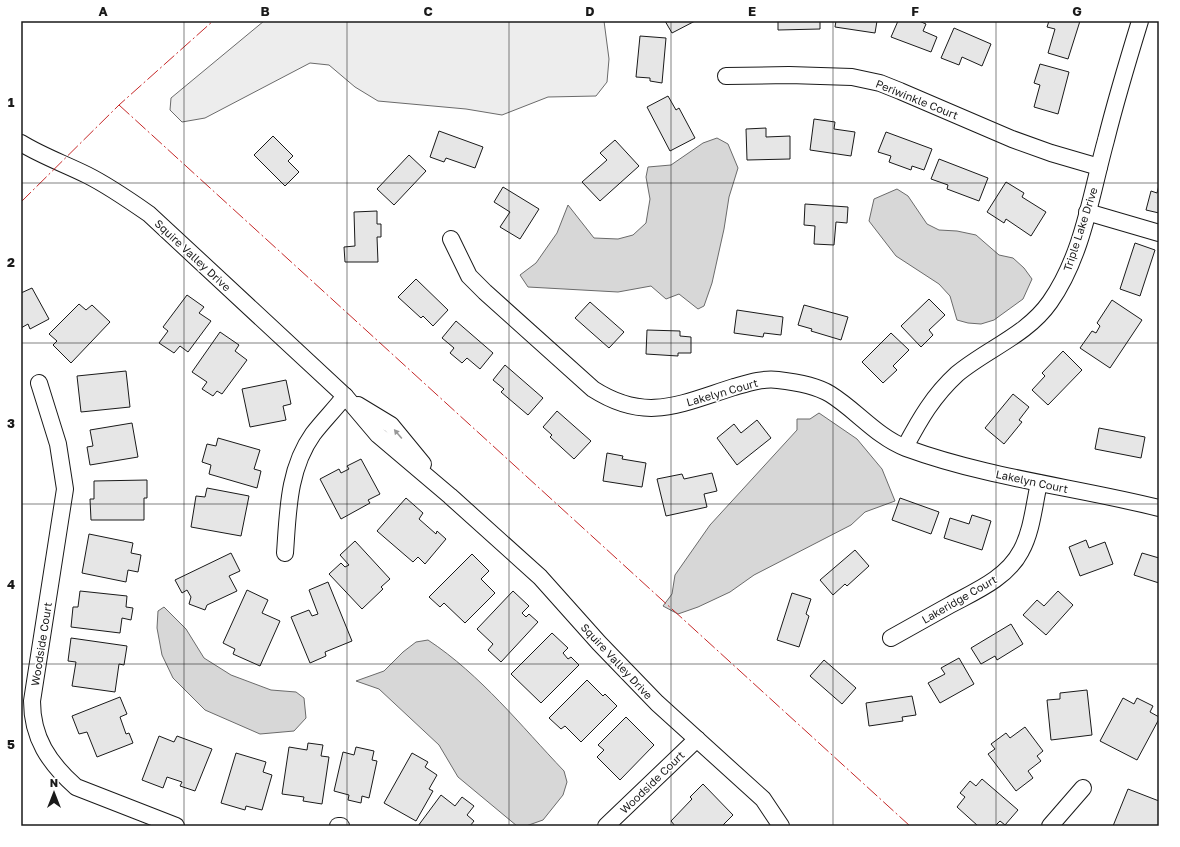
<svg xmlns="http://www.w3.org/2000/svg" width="1180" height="847" font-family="'Golos Text',sans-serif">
	<rect width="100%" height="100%" fill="#fff"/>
	<path fill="#ededed" stroke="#6a6a6a" d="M264,21H604L609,59L607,82L596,96L548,97L502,115L466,109L378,101L355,87L329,65L310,63L205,118L182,122L170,110L171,98Z"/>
	<g fill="#d7d7d7" stroke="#6a6a6a">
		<path d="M717,138L728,144L738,168L729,197L724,229L712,283L704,306L698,309L679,294L666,299L651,286L618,292L528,287L520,275L536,263L557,233L568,205L594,238L618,239L633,235L646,223L650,199L646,177L648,167L671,165L703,143Z"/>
		<path d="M897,189L908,196L927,224L939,230L957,231L976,235L999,255L1013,258L1024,268L1032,279L1023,299L994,320L981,324L968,323L957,320L950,296L939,284L896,256L869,221L874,199Z"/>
		<path d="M819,413L857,439L882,469L895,501L865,512L851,525L754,575L730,592L698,607L678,614L663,606L672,594L675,575L710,525L797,430V419H810Z"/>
		<path d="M164,607L186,629L204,658L231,675L271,690L296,692L304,698L306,718L294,731L260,734L205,710L173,678L162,655L157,628L158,611Z"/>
		<path d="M428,640C481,675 521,726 564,771L567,782L563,795L543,820L526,826H517L458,777L439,745L379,689L356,681L384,671L403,652L416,642Z"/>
	</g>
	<g fill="#e6e6e6" stroke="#1a1a1a">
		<path d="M665,21H695L672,33Z"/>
		<path d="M778,21H820V29L778,30Z"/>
		<path d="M836,21H877L875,33L835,27Z"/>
		<path d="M898,21H919L926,24L923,31L937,37L931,52L891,37Z"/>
		<path d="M1049,21H1080L1068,59L1048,53L1055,29L1047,27Z"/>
		<path d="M954,28L991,44L982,66L962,57L959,65L941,58Z"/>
		<path d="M640,36L666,38L662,83L650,81V78L636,77Z"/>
		<path d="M1040,64L1069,72L1058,114L1034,107L1040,85L1034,83Z"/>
		<path d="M668,96L676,110L679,108L695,138L670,151L647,107Z"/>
		<path d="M814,119L835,122L834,129L855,132L851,156L810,150Z"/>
		<path d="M766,128V137L790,136V159L747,160L746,129Z"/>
		<path d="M439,131L483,147L475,168L446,158L444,162L430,157Z"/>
		<path d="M886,132L932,149L924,170L912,166L911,170L889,162L891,156L878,152Z"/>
		<path d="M273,136L293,156L288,161L299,172L285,186L254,155Z"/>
		<path d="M615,140L639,166L600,201L582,182L607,160L600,153Z"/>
		<path d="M409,155L426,171L394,205L377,189Z"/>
		<path d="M939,159L988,178L979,201L947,189L948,185L931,179Z"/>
		<path d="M1006,182L1024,193L1022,197L1046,212L1031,236L1006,219L1004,223L987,212Z"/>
		<path d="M1159,185V213L1146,210L1151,191L1157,193Z"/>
		<path d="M503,187L539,209L520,239L500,227L510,212L494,202Z"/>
		<path d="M805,204L848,207L847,223L836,222L834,245L814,244L815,226L804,225Z"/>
		<path d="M377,211V224H381V237H377L378,262H345L344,247L355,246L354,212Z"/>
		<path d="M1135,243L1155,250L1140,296L1120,289Z"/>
		<path d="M416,279L448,310L433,326L423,316L421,318L398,297Z"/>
		<path d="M32,288L49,319L30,329L28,324L21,328V293Z"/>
		<path d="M187,295L204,307L199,313L211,321L188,352L180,346L174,353L159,343L168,331L163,327Z"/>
		<path d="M929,299L945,315L929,330L933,335L921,347L901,326Z"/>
		<path d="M1112,300L1142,320L1110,368L1080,348L1092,331L1096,333L1100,326L1097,323Z"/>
		<path d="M590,302L624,332L609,348L575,318Z"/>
		<path d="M79,304L86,310L92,305L110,322L71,363L53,345L57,341L49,334Z"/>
		<path d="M804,305L848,317L841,340L811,331L812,329L798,325Z"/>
		<path d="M737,310L783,317L781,335L764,333L763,337L734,333Z"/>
		<path d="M456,321L493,353L480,369L467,358L462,363L450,353L454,348L442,338Z"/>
		<path d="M647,330L680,331V336L691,337V353H678V356L646,354Z"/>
		<path d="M220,332L239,345L235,351L247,360L222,394L217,391L213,396L202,389L207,382L192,372Z"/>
		<path d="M891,333L909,350L893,366L897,370L883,383L862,362Z"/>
		<path d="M1063,351L1082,370L1048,405L1032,390L1045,376L1042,373Z"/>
		<path d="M505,365L543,398L528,415L501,392L504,389L493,380Z"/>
		<path d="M126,371L130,407L81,412L77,376Z"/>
		<path d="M286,380L291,404L283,406L286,420L250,427L242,389Z"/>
		<path d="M1013,394L1029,407L1019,420L1022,422L1004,444L985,428Z"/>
		<path d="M557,411L591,441L574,459L550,437L552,435L543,427Z"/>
		<path d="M757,420L771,438L737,465L717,438L734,424L741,433Z"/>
		<path d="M132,423L138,457L90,465L87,447L93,446L90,430Z"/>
		<path d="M1099,428L1145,437L1141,458L1095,449Z"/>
		<path d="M218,438L260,450L254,469L261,471L257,488L209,474L211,465L202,462L207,444L216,446Z"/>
		<path d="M607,453L623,456L622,459L646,463L642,487L603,481Z"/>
		<path d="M361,459L380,494L368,500L370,503L341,519L320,479L339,469L341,473L349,469L347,466Z"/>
		<path d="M712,473L717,491L704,494L707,507L666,516L657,479L682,474L684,479Z"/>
		<path d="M147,480V498H144V520H91L90,499H94V481Z"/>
		<path d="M207,488L249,496L241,536L191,527L196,496L205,497Z"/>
		<path d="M406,498L423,513L419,519L436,534L437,531L446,539L425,564L418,557L413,562L377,531Z"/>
		<path d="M900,498L939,512L931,534L892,520Z"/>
		<path d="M972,515L991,521L982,550L944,538L950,518L969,524Z"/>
		<path d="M89,534L133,543L131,553L141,555L138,572L128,570L126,582L82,573Z"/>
		<path d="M1086,540L1089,548L1105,542L1113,564L1080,576L1069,547Z"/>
		<path d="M355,541L390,579L381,587L383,589L362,609L329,574L341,563L345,567L349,565L340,555Z"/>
		<path d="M855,550L869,566L847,586L845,584L833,595L820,580Z"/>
		<path d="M231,553L240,571L229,576L237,591L207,605L205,610L189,604L191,597L187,590L182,593L175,580Z"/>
		<path d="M1142,553L1159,558V583L1134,575Z"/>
		<path d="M472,554L489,571L481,579L495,593L465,623L444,603L440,607L429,597Z"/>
		<path d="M328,582L352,641L325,652L326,656L310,663L291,617L309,610L312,616L318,614L309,590Z"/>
		<path d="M247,590L268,600L262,613L280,621L260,666L233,654L235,649L223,643Z"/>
		<path d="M80,591L127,596L126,607L133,608L131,620L122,618L120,633L71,627L73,607H78Z"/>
		<path d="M513,591L529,606L522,613L526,617L529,614L538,622L501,662L488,650L493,644L477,629Z"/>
		<path d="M1058,591L1073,605L1046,635L1023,615L1037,600L1044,606Z"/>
		<path d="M792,593L811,599L806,614L809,616L799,647L777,640Z"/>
		<path d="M1011,624L1023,644L997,660L995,656L981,664L971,648Z"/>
		<path d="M552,633L568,648L563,653L568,659L571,657L579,665L541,703L511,674Z"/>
		<path d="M71,638L127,646L124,665L119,664L115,692L72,686L76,662L68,661Z"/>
		<path d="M959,658L974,684L940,703L928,683L945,674L941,668Z"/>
		<path d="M824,660L856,688L842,704L810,676Z"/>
		<path d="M587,680L603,696L605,694L617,706L581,742L565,726L561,729L549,718Z"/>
		<path d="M1087,690L1092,735L1051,740L1047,700L1060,699V693Z"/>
		<path d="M912,696L916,715L902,717L903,721L869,726L866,703Z"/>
		<path d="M120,697L127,714L120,717L126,734L129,733L133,743L97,757L87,732L79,734L72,716Z"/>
		<path d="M1123,698L1134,704L1137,698L1153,706L1150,712L1159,717V719L1137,760L1100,741Z"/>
		<path d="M626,717L654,745L620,780L597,757L604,750L598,745Z"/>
		<path d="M1025,727L1043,751L1037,756L1041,761L1028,771L1033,778L1016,791L988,754L995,749L991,744L1006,733L1010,738Z"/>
		<path d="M159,736L174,742L177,736L212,749L195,791L180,786L182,782L167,777L163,788L142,780Z"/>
		<path d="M308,743L323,745L321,756L329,757L322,804L303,801L304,797L282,794L289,747L307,750Z"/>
		<path d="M356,747L374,751L372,760L377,761L369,798L362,796L361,803L348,800L349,795L334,791L343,752L354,755Z"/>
		<path d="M236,753L266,762L263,772L272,775L262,810L246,806L245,810L221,803Z"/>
		<path d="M412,753L428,762L425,767L437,775L429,789L433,791L416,821L384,803Z"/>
		<path d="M982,779L1018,810L1005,825L1000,821L995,826H978L957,807L965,797L960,793L970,781L976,786Z"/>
		<path d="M703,784L733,815L722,826H675L671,821L692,799L690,797Z"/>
		<path d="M1128,789L1159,801V826H1113Z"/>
		<path d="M441,795L455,806L462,797L474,806L467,815L474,821L470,826H418Z"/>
	</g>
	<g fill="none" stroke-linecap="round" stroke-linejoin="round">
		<g stroke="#1a1a1a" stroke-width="18">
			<g id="street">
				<path d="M726,76L789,75L852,77L880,83L900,91L1012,139L1051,153L1099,167"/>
				<path d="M21,143C42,156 65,164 87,175C109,186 129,200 149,214L345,396L378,435L450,496L540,577L599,643L657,703L763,799L781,826"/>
				<path d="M1087,212L1159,233"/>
				<path d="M451,239L469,276L485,292L593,389C646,423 680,404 734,387C748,383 763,378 778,380C796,382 815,385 830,394C856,410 877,437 906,448C988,478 1075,487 1159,508"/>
				<path d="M39,383L58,444L65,489L32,701C32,738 49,763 76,787L176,826"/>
				<path d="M358,405L391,425L423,464"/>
				<path d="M905,447C920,419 933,396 957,374C987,349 1027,335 1050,302C1083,255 1091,194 1106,140C1116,100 1128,60 1140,21"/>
				<path d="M285,553C288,512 288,469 313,434C323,421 335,409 345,396"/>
				<path d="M891,638C911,627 930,616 950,605C976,591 1007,578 1021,551C1032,531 1034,505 1039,483"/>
				<path d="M338,826H341"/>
				<path d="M606,826L697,739"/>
				<path d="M1050,826L1083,788"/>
			</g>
		</g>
		<use href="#street" stroke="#fff" stroke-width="16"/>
		<g stroke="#c62828" stroke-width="1" stroke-dasharray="14 3 2 3" stroke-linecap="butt">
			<path d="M119,105L910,826"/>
			<path d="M21,202L119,105L213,21"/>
		</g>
	</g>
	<defs><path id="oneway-solid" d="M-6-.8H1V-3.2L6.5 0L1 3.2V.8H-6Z"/></defs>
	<use fill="#989898" href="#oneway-solid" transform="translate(398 434) rotate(-130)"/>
	<path fill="none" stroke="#1a1a1a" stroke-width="1" stroke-opacity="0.55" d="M184,21V826M347,21V826M509,21V826M671,21V826M833,21V826M996,21V826M21,183H1159M21,343H1159M21,504H1159M21,664H1159"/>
	<g text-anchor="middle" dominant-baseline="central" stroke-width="3" stroke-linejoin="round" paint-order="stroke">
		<g font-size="11" fill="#1a1a1a" stroke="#fff">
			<text transform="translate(917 99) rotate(22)">Periwinkle Court</text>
			<text transform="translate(1080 229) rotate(-72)">Triple Lake Drive</text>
			<text transform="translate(193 255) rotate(43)">Squire Valley Drive</text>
			<text transform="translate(722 392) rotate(-16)">Lakelyn Court</text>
			<text transform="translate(1032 481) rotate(12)">Lakelyn Court</text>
			<text transform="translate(959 599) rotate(-30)">Lakeridge Court</text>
			<text transform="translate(41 644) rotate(-81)">Woodside Court</text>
			<text transform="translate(617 661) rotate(47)">Squire Valley Drive</text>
			<text transform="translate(652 782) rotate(-44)">Woodside Court</text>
		</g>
	</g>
	<rect width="1180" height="847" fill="none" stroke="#ffffff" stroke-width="44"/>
	<g transform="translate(54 793)" stroke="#ffffff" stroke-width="3" paint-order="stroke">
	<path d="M0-3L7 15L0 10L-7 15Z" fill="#1a1a1a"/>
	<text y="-6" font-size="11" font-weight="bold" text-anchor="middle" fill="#1a1a1a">N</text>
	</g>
	<rect x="22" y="22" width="1136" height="803" fill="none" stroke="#1a1a1a" stroke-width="1.5"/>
	<g font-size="13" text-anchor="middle" font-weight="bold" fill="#1a1a1a">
		<text x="103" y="16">A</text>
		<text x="265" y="16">B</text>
		<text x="428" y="16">C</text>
		<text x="590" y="16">D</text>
		<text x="752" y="16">E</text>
		<text x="915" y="16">F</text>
		<text x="1077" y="16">G</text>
		<text x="11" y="107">1</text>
		<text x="11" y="267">2</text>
		<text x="11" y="428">3</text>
		<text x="11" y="589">4</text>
		<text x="11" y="749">5</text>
	</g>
</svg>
